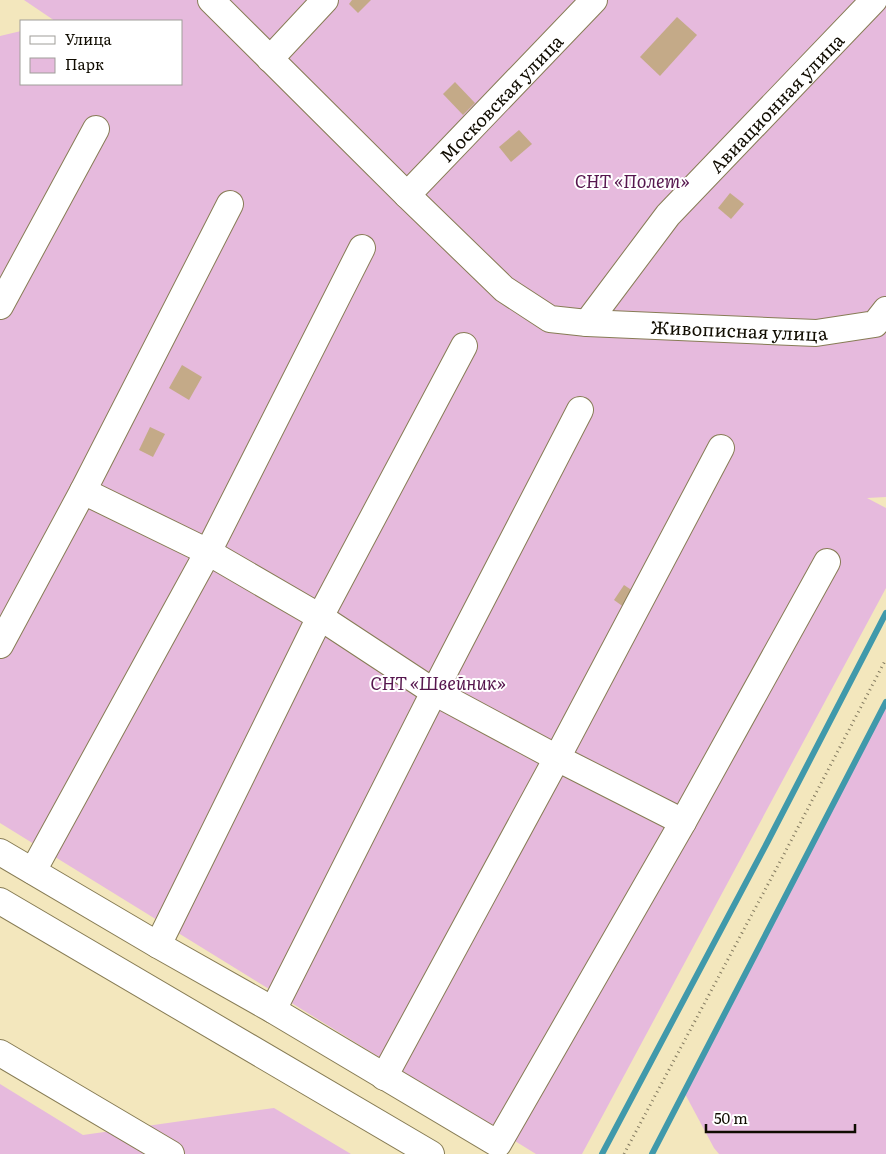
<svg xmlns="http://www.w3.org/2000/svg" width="886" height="1154" font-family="Literata,serif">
	<rect width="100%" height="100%" fill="#f3e7bd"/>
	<g fill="#e6badd">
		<path d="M24,0H886V497L867,498L886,508V588L582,1154H536L0,823V36L21,31V84H181V21H55Z"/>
		<path d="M886,702V1154H719L714,1148L684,1092Z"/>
		<path d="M0,1084L83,1135L274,1108L351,1154H0Z"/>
	</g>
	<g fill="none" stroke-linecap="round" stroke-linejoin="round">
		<g stroke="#4099ab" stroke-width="6">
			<path d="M602,1154L768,841L886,613"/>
			<path d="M652,1154L886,702"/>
		</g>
	</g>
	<g fill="#c4aa88">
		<path d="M352,0H371L358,13L349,4Z"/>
		<path d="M677,17L697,35L660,76L640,57Z"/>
		<path d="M455,82L475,103L463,115L443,94Z"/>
		<path d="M519,130L532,144L511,162L499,147Z"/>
		<path d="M730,193L744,204L731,219L718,208Z"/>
		<path d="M182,365L202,377L189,400L169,388Z"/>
		<path d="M150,427L165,434L153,457L139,450Z"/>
		<path d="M624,585L639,595L628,610L614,600Z"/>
	</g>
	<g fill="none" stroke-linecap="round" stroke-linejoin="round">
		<g stroke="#877c55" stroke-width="28">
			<g id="minor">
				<path id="s1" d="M211,0L407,195L504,289L550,319L587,323L816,333L875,324L886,310"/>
				<path d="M270,59L325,0"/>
				<path id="s2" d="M407,195L594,0"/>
				<path d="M0,306L96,129"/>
				<path id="s3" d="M587,323L668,215L874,0"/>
				<path d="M83,491L208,552L320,617L434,692L557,758L683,822"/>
				<path d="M0,645L83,491L230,204"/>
				<path d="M0,852L158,945L273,1010L498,1144L683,822L827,562"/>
				<path d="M33,871L208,552L362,248"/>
				<path d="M0,901L431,1154"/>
				<path d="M158,945L320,617L464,346"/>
				<path d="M273,1010L434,692L580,410"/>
				<path d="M0,1053L171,1154"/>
				<path d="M384,1077L557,758L721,448"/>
			</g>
		</g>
		<path stroke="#80785e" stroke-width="3" stroke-dasharray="1 4" stroke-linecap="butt" d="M624,1154L782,858L886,659"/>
		<use href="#minor" stroke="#fff" stroke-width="26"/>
	</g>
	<g text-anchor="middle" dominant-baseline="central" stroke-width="4" stroke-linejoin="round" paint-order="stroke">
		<g font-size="18" fill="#100c01" stroke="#fff">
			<text stroke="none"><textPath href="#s2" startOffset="135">Московская улица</textPath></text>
			<text stroke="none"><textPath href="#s3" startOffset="291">Авиационная улица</textPath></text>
			<text stroke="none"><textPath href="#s1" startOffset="656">Живописная улица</textPath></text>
		</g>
		<g font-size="18" font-style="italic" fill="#56164e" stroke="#fff">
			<text x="632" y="180">СНТ «Полет»</text>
			<text x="438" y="682">СНТ «Швейник»</text>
		</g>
	</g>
	<rect x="20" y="20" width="162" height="65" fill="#ffffff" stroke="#9f9e99"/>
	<rect x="30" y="36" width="25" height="8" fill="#ffffff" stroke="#9f9e99"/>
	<text x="65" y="45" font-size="15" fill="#100c01">Улица</text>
	<rect x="30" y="58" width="25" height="15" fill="#e6badd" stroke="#9f9e99"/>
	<text x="65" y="70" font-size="15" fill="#100c01">Парк</text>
	<path d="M706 1124v8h149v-8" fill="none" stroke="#100c01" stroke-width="2.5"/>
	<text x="714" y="1124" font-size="15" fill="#100c01" stroke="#ffffff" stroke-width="4" paint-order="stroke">50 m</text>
</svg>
